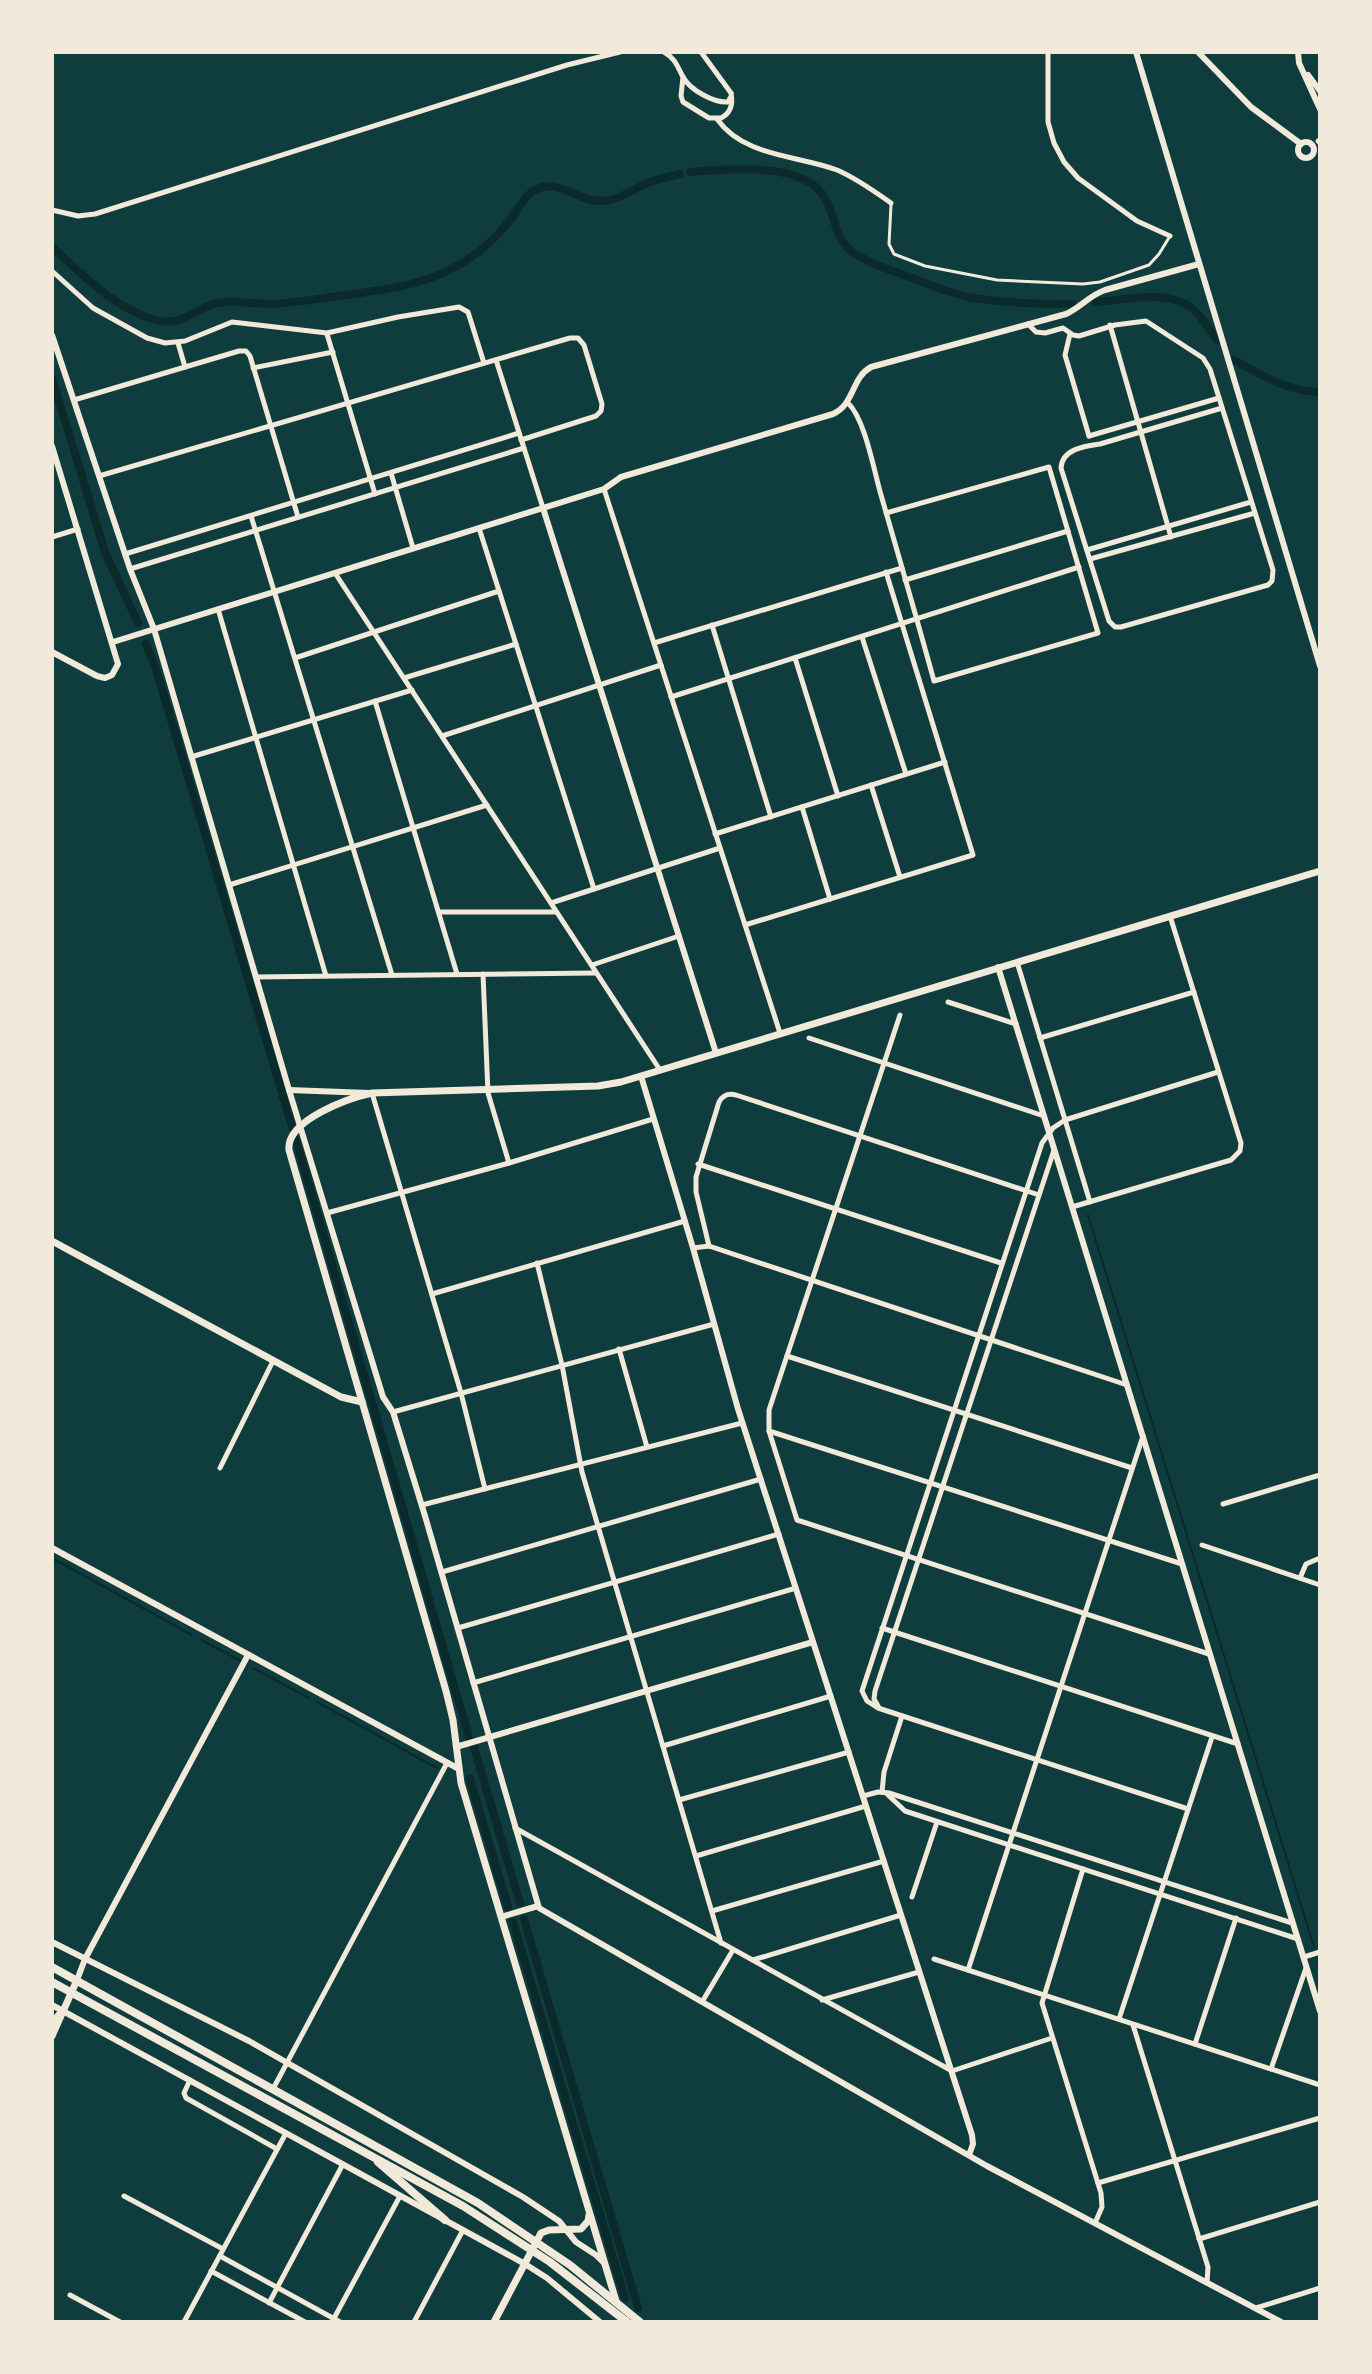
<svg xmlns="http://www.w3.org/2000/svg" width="1372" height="2374" font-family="Inter,sans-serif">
	<rect width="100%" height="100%" fill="#0f3d3e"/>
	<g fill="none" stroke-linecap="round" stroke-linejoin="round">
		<g stroke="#0a2a2b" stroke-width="2">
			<path d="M1088,1215L1314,1947"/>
			<path d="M52,1558L192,1635"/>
			<path d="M201,1640L241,1661"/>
			<path d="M253,1668L309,1698"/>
			<path d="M317,1702L437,1768"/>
			<path d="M1318,1960L1320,1966"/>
		</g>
		<g stroke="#0a2a2b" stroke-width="8">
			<path d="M690,172C726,169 807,160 826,200C836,219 835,240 854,253C869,263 887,269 904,275C925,283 946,292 968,297C1002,303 1037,304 1072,304"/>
			<path d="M52,247C83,275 114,308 155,320C181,328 195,308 217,303C235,300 254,304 272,304C294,303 316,299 338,296C378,290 419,287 455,267C474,257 492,242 506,225C518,212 524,191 543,187C563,183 579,201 601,201C618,201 630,191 645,184C656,179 668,177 680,174"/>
			<path d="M1096,302C1124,300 1164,290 1189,306C1201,314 1209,329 1217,340"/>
			<path d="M1234,360C1261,375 1289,392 1320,392"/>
			<path d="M52,378L105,552L138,623"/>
			<path d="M146,644L156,669L292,1127"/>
			<path d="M296,1140L469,1737"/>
			<path d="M474,1747L520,1903"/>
			<path d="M470,1779L508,1907"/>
			<path d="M524,1919L638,2308"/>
			<path d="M513,1922L625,2298"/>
		</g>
		<path stroke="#f1e9da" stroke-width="3" d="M891,205L889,244L894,254L925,266L997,280L1083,284L1100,282L1149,265L1159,254L1170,236"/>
		<g stroke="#f1e9da" stroke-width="5">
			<path d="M664,52C676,59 677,66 683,77C690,90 714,103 728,102L730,98"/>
			<path d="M701,52L731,93"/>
			<path d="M1048,52V122L1054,143L1064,162L1078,178L1137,221L1170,236"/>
			<path d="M683,77L681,96L683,102L709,118H721C731,113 733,103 731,93"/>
			<path d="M717,119C744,157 797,155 837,170C856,178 874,191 891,203"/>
			<path d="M1318,141L1320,143"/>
			<path d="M52,210L78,216L95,214L567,65L620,52"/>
			<path d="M52,271L93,308L147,338L165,343L185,341L232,322L327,333L398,317L459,307L468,312L484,363"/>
			<path d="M1028,324L1036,332L1045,333L1063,328L1073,335L1079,336L1115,325L1146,321L1203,358L1210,369L1273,570L1272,581L1268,585L1121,627H1115L1109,621L1061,468C1062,449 1085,446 1100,444L1222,408"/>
			<path d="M1110,325L1171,537"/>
			<path d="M327,334L375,494"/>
			<path d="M1070,334L1065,355L1089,436"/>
			<path d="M178,343L185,367"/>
			<path d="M496,360L543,508"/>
			<path d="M253,368L333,352"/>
			<path d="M74,400L239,351H246L250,356L298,517"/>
			<path d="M848,403C865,419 874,471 881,495C899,557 917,619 934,681L1098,633L1049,467L886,513"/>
			<path d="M1089,436L1219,398"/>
			<path d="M391,473L413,548"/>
			<path d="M99,476L570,338H578L584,345L602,404L601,411L596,416L521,440"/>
			<path d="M604,489L780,1033"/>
			<path d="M251,516L392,975"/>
			<path d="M479,528L594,889"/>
			<path d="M52,537L78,529"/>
			<path d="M1087,550L1251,502"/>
			<path d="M125,554L519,433"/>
			<path d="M1090,559L1255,513"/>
			<path d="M130,569L524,448"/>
			<path d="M335,573L660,1070"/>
			<path d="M905,580L1068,531"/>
			<path d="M218,609L326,976"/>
			<path d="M712,625L771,817"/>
			<path d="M862,637L906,774"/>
			<path d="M654,643L902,568"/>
			<path d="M295,658L499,591"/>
			<path d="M795,658L838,796"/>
			<path d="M404,678L516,644"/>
			<path d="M671,697L1079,567"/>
			<path d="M375,701L457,974"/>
			<path d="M442,736L661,665"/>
			<path d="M191,757L412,690"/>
			<path d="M871,785L900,877"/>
			<path d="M802,807L830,899"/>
			<path d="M715,834L945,762"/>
			<path d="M229,885L487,805"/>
			<path d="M551,903L720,848"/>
			<path d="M439,912H556"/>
			<path d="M745,925L973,855L886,572"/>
			<path d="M1017,962L1090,1202"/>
			<path d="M592,965L679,936"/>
			<path d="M483,974L488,1093L509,1163"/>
			<path d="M256,977L595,973"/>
			<path d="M948,1002L1016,1024"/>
			<path d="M900,1015L769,1410V1431L797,1520L1209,1654"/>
			<path d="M809,1038L1044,1116"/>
			<path d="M1040,1038L1194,992"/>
			<path d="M372,1093L461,1393L485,1489"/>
			<path d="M698,1164L1001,1263"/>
			<path d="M1072,1207L1231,1160L1240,1151L1241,1143L1170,916"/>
			<path d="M327,1213L509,1163L653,1119"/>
			<path d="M709,1246L696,1192V1177L719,1102C723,1095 728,1093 736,1095L1039,1195"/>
			<path d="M693,1248L709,1246L1127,1385"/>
			<path d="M537,1263L562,1365L582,1472L721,1943"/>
			<path d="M432,1294L685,1221"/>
			<path d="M619,1349L647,1447"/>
			<path d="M787,1356L1132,1468"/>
			<path d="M393,1412L714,1324"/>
			<path d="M769,1431L1182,1564"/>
			<path d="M220,1468L273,1361"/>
			<path d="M1223,1504L1320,1475"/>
			<path d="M422,1505L742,1423"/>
			<path d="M1202,1545L1320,1585"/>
			<path d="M442,1572L761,1479"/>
			<path d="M1300,1578L1306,1564L1320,1558"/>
			<path d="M458,1628L779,1534"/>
			<path d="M882,1628L1238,1744"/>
			<path d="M473,1683L796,1588"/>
			<path d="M878,1706L874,1699L875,1691L1054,1150"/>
			<path d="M663,1746L831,1696"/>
			<path d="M882,1792L884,1772L902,1716"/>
			<path d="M886,1793L905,1811L1298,1939"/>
			<path d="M863,1796L878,1792L889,1793L1292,1923"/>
			<path d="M679,1800L849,1752"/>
			<path d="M1188,1809L878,1708L867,1701L862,1691L1042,1143L1053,1128L1065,1120L1218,1072"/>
			<path d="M515,1828L952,2071L1052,2038"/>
			<path d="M696,1856L866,1806"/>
			<path d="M1083,1869L1042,2003L1101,2193L1102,2207L1095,2223"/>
			<path d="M912,1897L937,1822"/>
			<path d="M712,1911L884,1861"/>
			<path d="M1304,1957L1320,1952"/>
			<path d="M934,1959L1320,2085"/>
			<path d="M753,1960L901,1915"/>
			<path d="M968,1970L1143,1436"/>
			<path d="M822,2000L919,1972"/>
			<path d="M702,2002L733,1950"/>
			<path d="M1119,2019L1212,1737"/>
			<path d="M1133,2025L1208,2267L1207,2283"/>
			<path d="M1195,2044L1236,1918"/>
			<path d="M1271,2069L1306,1968"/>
			<path d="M190,2080L184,2093L186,2098L277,2149"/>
			<path d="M273,2089L447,1763"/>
			<path d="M1098,2183L1320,2118"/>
			<path d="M124,2196L223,2249"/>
			<path d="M1199,2239L1320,2202"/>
			<path d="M220,2256L340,2322"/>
			<path d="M211,2271L305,2322"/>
			<path d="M70,2295L120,2322"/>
			<path d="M269,2303L343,2164"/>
			<path d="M1256,2308L1320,2288"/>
			<path d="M184,2322L286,2133"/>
			<path d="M332,2322L400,2196"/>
			<path d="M414,2322L463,2230"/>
		</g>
		<g stroke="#f1e9da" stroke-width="6">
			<path d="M1136,52L1320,666"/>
			<path d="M1198,52L1251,107L1301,144"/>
			<path d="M1298,52L1299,63L1320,109"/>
			<path d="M1308,75L1320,91"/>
			<circle cx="1306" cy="150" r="8"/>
			<path d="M52,335L130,569L154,629L289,1090L383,1397L393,1412L425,1516L539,1908L987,2166L1281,2322"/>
			<path d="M52,446L118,664L112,675L105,678L97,676L52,652"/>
			<path d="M543,508L716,1053"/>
			<path d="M113,642L604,489L621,477L833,414C855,404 851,378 871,367L1066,314C1081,307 1090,295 1105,290L1199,264"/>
			<path d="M998,967L1320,2011"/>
			<path d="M641,1076L693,1248L738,1409L972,2135L973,2144L969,2155"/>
			<path d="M289,1090L369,1093"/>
			<path d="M52,1548L459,1769"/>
			<path d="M456,1747L813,1642"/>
			<path d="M501,1917L538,1906"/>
			<path d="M52,1942L249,2041L523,2197L559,2221L576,2242L596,2255L603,2262"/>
			<path d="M77,1980L85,1959L248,1655"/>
			<path d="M52,2005L525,2264L547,2278L600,2322"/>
		</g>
		<g stroke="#f1e9da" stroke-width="7">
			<path d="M52,1241L341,1397L362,1402"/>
			<path d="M52,2023L62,2011"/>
			<path d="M52,2036L77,1980"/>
			<path d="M616,2301L461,1783L453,1720L446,1691L289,1150C286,1120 349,1098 372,1093L598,1086L621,1082L1320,871"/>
			<path d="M494,2322L541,2233L549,2230L581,2229L588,2221L589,2215"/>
		</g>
		<g stroke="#f1e9da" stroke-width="8">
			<path d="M52,1967L478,2203L570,2265L640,2322"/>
			<path d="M52,1982L463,2206L550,2262L627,2322"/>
			<path d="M378,2162L445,2220"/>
		</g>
	</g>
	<rect width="1372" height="2374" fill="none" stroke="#f1e9da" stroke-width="108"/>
</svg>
